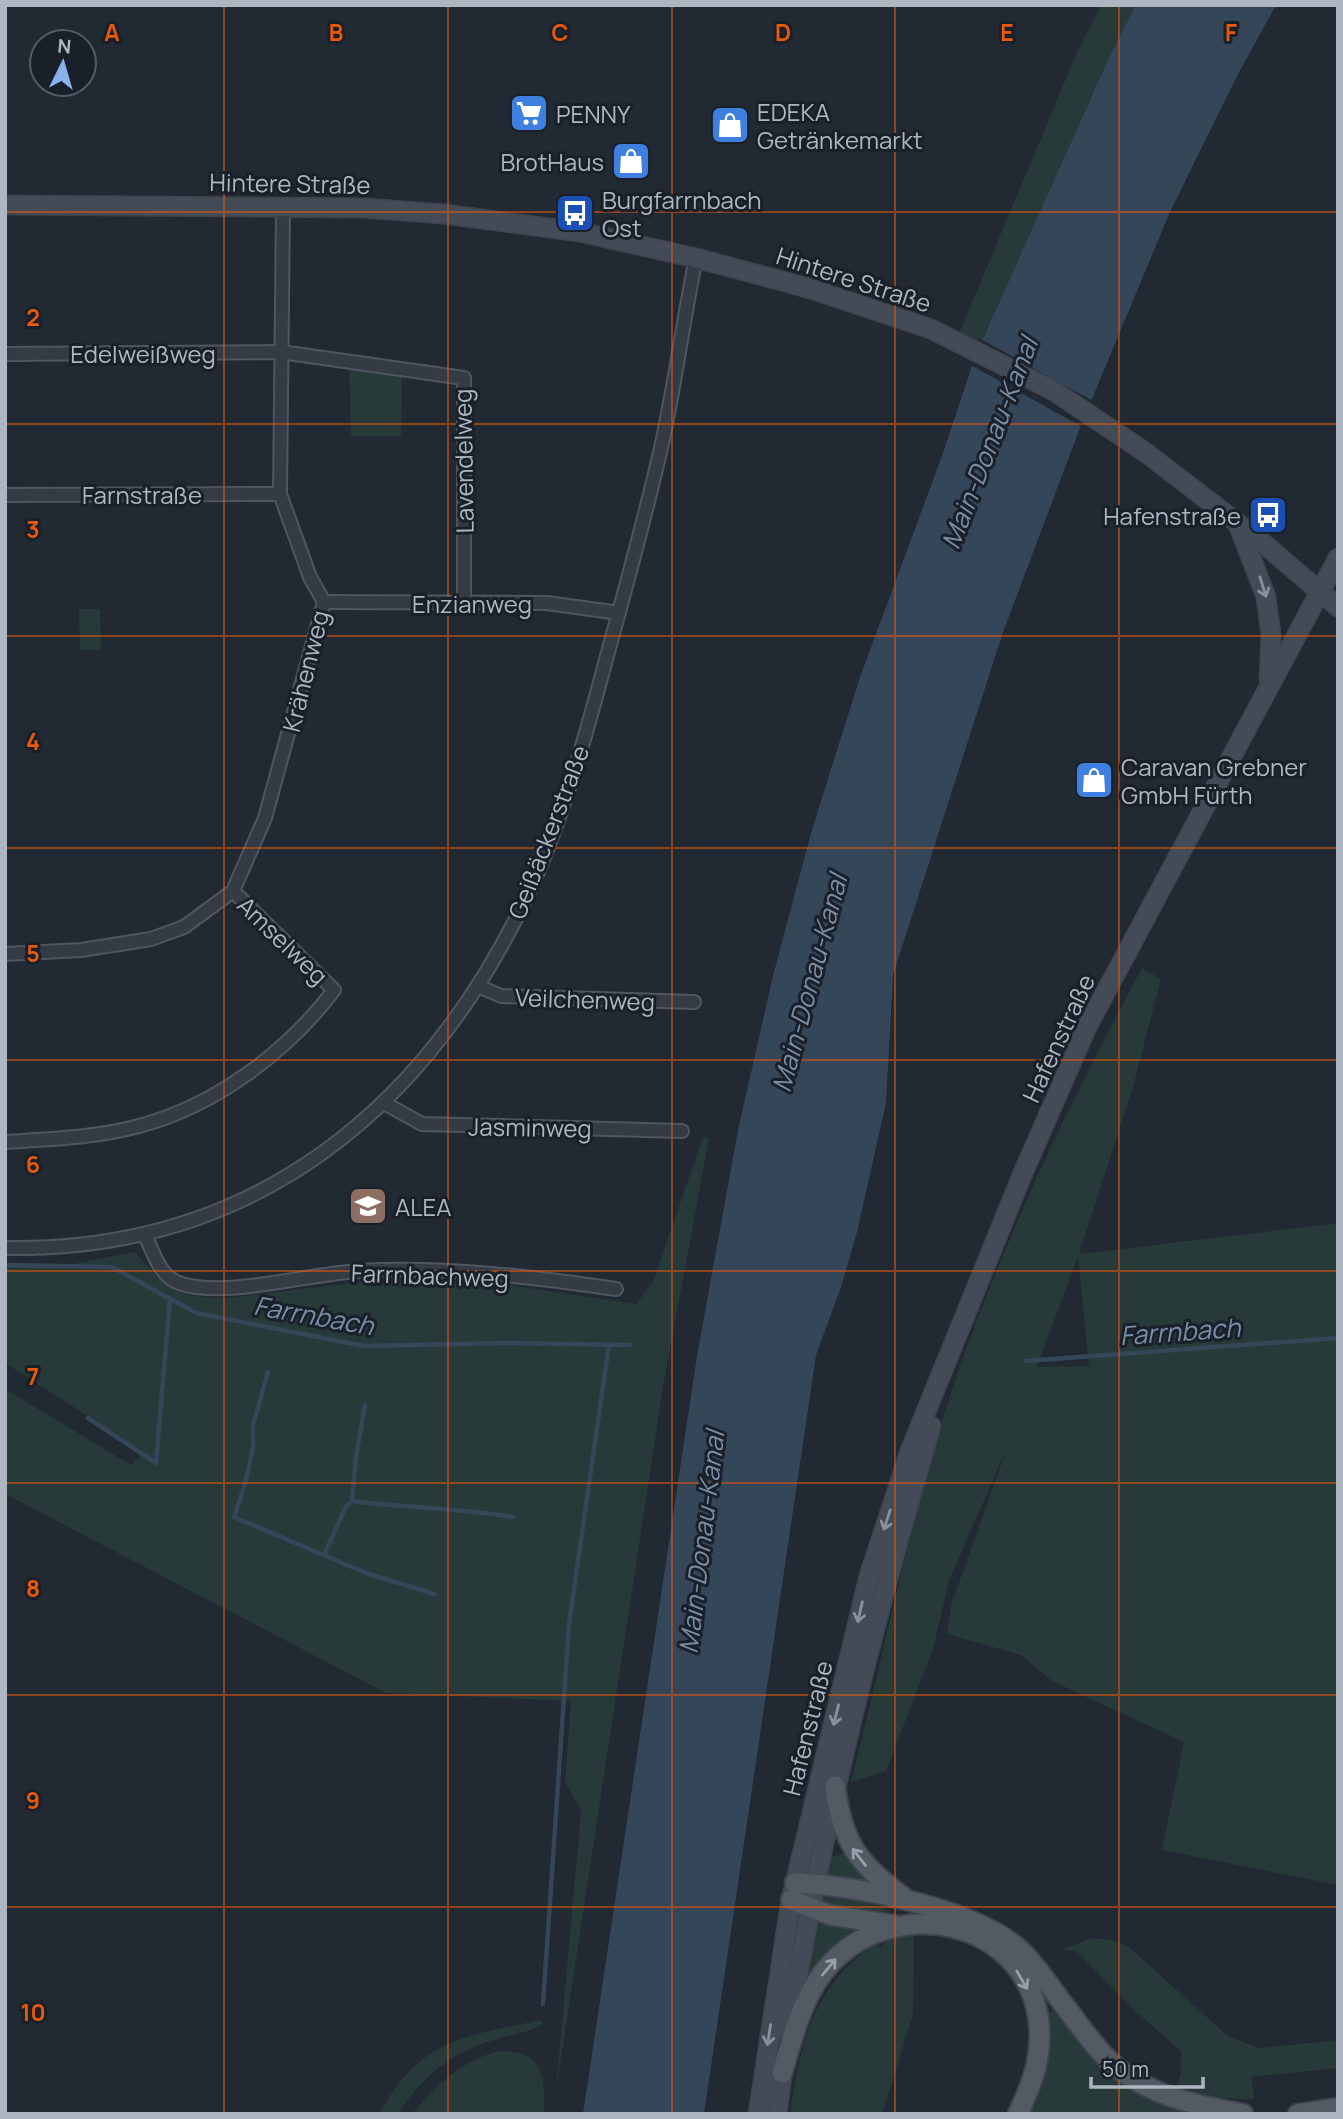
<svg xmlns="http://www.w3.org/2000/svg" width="1343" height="2119" font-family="Manrope,sans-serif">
	<rect width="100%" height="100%" fill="#212933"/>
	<g fill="#273939" fill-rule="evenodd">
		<path d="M1101,5H1136L1112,51L976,354L957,343L962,326L1078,50Z"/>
		<path d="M349,367L402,374L401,436H351Z"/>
		<path d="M79,609H100L101,650H80Z"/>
		<path d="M1142,968L1161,979L1133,1087L1079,1254L1338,1223V1885L1162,1850L1184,1742L1052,1681L1021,1655L947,1634L951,1605L1007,1448L949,1581L933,1649L886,1771L851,1782C880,1668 904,1551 937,1438C984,1279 1063,1114 1142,968ZM1078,1257L1089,1366L1037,1367V1366Z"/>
		<path d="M703,1136L709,1139L663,1387L556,2091L581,1811L565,1782L571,1701L386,1693L5,1494V1389L131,1465L144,1452L5,1363V1267L63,1266L135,1252C168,1291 177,1298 228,1298L384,1279L509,1285L636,1304L654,1280Z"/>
		<path d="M847,1852L868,1881L869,1884L824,1877L823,1860Z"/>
		<path d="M819,1897L857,1900L894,1912L841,1909L819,1902Z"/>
		<path d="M819,1921L859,1923L862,1930L805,1980L814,1923Z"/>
		<path d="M914,1933L913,2015L882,2114H790C800,2044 813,1984 876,1944L881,1947L889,1937Z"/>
		<path d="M1092,1938L1112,1940L1129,1947L1229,2037L1260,2048L1338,2040V2068L1251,2077L1255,2099L1213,2098L1176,2089L1181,2074V2051L1137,2013L1077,1952L1064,1949L1055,1952Z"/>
		<path d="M1051,2011H1058L1181,2113L1027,2114C1047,2084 1051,2051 1047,2017Z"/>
		<path d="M540,2020L543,2023C530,2033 513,2034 497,2039C453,2051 423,2076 398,2114H379C422,2037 461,2038 540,2020Z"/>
		<path d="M499,2051C544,2051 545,2075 544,2114H412C437,2084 461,2061 499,2051Z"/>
	</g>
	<path fill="#364659" d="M1136,5H1276L1237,76L1170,212L1081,425L1002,635L893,975L886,1103L856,1236L841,1287L816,1355L704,2114H583L697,1356L738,1130L773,976L811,833L860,677L942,456L976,354L1112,51Z"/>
	<path fill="#212933" d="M979,338L1095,402L1084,428L969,364Z"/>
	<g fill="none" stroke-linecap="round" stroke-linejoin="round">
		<g stroke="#364659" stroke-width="4.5">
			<path d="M5,1265L112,1267L196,1313L364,1346L506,1343L630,1345"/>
			<path d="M1026,1361L1338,1338"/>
			<path d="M268,1372L253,1425V1447L245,1484L234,1517L366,1573L434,1594"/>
			<path d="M88,1418L156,1463L170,1299"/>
			<path d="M352,1501C406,1508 460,1508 513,1517"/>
			<path d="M324,1555L345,1508L352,1501L356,1457L365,1405"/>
			<path d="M543,2004L569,1624L609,1344"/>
		</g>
		<g stroke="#4f565f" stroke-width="16">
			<g id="street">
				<path d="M5,354L281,352L464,378V602"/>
				<path d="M5,495L280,494"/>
				<path d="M324,602L547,603L619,613"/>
				<path d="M5,954L81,950L151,939L184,927L233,891L265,818L324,602L310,577L280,494L283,207"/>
				<path d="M478,986L501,996L694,1002"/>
				<path d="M384,1103L422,1124L682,1131"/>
				<path d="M5,1142C50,1139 95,1138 139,1126C215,1106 287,1052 334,990L233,891"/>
				<path d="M145,1235C154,1254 160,1278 182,1284C229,1298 310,1273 361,1271C443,1266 535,1277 616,1289"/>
				<path d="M5,1248C254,1252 427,1110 530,890C564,815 586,735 607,656C626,587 645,518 661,448C675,385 683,321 696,258"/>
			</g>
		</g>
		<g stroke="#3e444e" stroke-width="21">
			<g id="secondary">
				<path d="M5,205L364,208L444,214L580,232L696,258L808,288L931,329L1054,391L1145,452L1257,538L1338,607"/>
				<path d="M1238,524L1266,597L1271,635L1269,679"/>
				<path d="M788,2032C822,1826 872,1626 931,1426"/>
				<path d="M758,2114L791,1900L869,1576L910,1451L1023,1173L1087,1027L1338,558"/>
				<path d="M777,2114L784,2060"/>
			</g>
		</g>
		<g stroke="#3e444e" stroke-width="23">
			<g id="primary">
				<path d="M835,1786C842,1842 858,1864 903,1897"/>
				<path d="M795,1883C856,1885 977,1909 1021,1951C1039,1968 1052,1990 1067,2009C1082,2028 1097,2051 1115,2066C1152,2097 1197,2105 1243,2114"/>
				<path d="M791,1900L830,1915L894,1925"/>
				<path d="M782,2073C794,2034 803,1992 832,1962C897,1895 1021,1919 1038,2016C1044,2053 1033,2082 1018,2114"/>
				<path d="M1298,2114L1338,2108"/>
			</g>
		</g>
		<use href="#street" stroke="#343b44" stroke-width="12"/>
		<use href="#secondary" stroke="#434b57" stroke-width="18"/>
		<use href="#primary" stroke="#525a64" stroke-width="19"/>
	</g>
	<defs><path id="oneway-shaft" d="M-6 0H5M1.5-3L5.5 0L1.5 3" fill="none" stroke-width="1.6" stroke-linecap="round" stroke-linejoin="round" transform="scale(1.75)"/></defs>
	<g stroke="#89919c">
		<use href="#oneway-shaft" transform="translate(1263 587) rotate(73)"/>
		<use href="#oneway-shaft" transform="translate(887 1520) rotate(108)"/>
		<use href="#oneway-shaft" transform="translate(860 1612) rotate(103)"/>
		<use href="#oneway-shaft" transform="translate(836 1715) rotate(104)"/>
		<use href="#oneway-shaft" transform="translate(769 2035) rotate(99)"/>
	</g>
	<g stroke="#979faa">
		<use href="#oneway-shaft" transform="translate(859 1857) rotate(-128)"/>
		<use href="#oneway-shaft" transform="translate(829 1967) rotate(-50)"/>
		<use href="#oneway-shaft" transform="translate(1022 1980) rotate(60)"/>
	</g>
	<path fill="none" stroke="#e8590c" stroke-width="2" stroke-opacity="0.55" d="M224,5V2114M448,5V2114M672,5V2114M895,5V2114M1119,5V2114M5,212H1338M5,424H1338M5,636H1338M5,848H1338M5,1060H1338M5,1271H1338M5,1483H1338M5,1695H1338M5,1907H1338"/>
	<defs>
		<g id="supermarket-square" transform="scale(2.0125)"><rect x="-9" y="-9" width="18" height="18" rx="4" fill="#3f7fe0" stroke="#1a2029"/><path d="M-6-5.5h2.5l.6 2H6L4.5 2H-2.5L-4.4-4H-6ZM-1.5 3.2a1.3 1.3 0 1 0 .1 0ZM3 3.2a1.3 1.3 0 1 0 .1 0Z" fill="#fff"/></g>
		<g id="shop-square" transform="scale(2.0125)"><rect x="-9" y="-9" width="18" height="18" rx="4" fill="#3f7fe0" stroke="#1a2029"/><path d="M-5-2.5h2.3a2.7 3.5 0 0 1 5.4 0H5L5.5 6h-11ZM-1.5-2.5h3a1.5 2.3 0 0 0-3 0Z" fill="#fff"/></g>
		<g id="bus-square" transform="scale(2.0125)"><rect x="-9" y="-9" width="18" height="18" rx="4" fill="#1a4fb4" stroke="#1a2029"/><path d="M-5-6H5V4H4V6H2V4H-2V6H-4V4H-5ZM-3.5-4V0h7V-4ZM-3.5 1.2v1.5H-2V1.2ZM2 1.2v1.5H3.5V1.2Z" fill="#fff"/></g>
		<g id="school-square" transform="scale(2.0125)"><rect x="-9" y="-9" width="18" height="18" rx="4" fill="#8d6e63" stroke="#1a2029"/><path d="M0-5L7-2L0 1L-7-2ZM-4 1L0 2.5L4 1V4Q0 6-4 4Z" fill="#fff"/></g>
	</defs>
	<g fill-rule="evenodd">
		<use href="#supermarket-square" x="529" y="113"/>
		<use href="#shop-square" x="730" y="125"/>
		<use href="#shop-square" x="631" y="161"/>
		<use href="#bus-square" x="575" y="213"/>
		<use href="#bus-square" x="1268" y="515"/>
		<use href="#shop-square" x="1094" y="780"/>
		<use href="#school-square" x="368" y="1206"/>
	</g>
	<g text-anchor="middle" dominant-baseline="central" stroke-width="6" stroke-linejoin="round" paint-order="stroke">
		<g font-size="24" fill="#aeb6c1" stroke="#1a2029" text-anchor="start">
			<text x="757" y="111">EDEKA<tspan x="757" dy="28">Getränkemarkt</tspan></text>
			<text x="556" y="113">PENNY</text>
			<text x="604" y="161" text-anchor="end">BrotHaus</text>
			<text x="602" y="199">Burgfarrnbach<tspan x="602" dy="28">Ost</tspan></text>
			<text x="1241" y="515" text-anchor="end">Hafenstraße</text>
			<text x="1121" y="766">Caravan Grebner<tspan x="1121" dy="28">GmbH Fürth</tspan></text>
			<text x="395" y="1206">ALEA</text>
		</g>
		<g font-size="24" fill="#aeb6c1" stroke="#1a2029">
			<text transform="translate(290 183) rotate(1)">Hintere Straße</text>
			<text transform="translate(854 279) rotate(18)">Hintere Straße</text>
			<text x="143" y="353">Edelweißweg</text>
			<text transform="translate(463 461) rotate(-91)">Lavendelweg</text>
			<text x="142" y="494">Farnstraße</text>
			<text x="472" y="603">Enzianweg</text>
			<text transform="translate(305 671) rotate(-76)">Krähenweg</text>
			<text transform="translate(548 832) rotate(-69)">Geißäckerstraße</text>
			<text transform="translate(283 940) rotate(44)">Amselweg</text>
			<text transform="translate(585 999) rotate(2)">Veilchenweg</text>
			<text transform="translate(1058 1038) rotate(-65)">Hafenstraße</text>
			<text transform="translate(530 1127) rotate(1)">Jasminweg</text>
			<text transform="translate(430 1275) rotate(2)">Farrnbachweg</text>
			<text transform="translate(807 1728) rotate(-76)">Hafenstraße</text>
		</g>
		<g font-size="26" font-style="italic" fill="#798ea7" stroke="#1a2029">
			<text transform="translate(989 443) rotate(-69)">Main-Donau-Kanal</text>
			<text transform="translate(809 983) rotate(-75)">Main-Donau-Kanal</text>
			<text transform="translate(314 1315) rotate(10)">Farrnbach</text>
			<text transform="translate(1180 1331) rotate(-4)">Farrnbach</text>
			<text transform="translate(701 1542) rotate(-83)">Main-Donau-Kanal</text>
		</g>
	</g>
	<g font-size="23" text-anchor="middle" font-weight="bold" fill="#e8590c" stroke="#1a2029" stroke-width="6" stroke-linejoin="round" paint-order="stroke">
		<text x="112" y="41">A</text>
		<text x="336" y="41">B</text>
		<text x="560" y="41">C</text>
		<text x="783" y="41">D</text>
		<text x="1007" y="41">E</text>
		<text x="1231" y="41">F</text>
		<text x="33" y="326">2</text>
		<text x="33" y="538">3</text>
		<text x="33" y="750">4</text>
		<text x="33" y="962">5</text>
		<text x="33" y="1173">6</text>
		<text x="33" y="1385">7</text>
		<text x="33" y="1597">8</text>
		<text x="33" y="1809">9</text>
		<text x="33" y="2021">10</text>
	</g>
	<rect width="1343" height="2119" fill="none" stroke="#aeb6c1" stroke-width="14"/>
	<g transform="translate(63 63) rotate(5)"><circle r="33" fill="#1a2029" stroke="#555c66" stroke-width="2"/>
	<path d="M0-5L12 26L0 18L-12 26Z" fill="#89b2ec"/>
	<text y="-10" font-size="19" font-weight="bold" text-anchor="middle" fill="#aeb6c1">N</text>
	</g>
	<path d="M1091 2077v10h112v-10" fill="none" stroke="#aeb6c1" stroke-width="3.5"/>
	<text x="1102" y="2077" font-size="21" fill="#aeb6c1" stroke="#1a2029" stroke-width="5" paint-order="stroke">50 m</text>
</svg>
